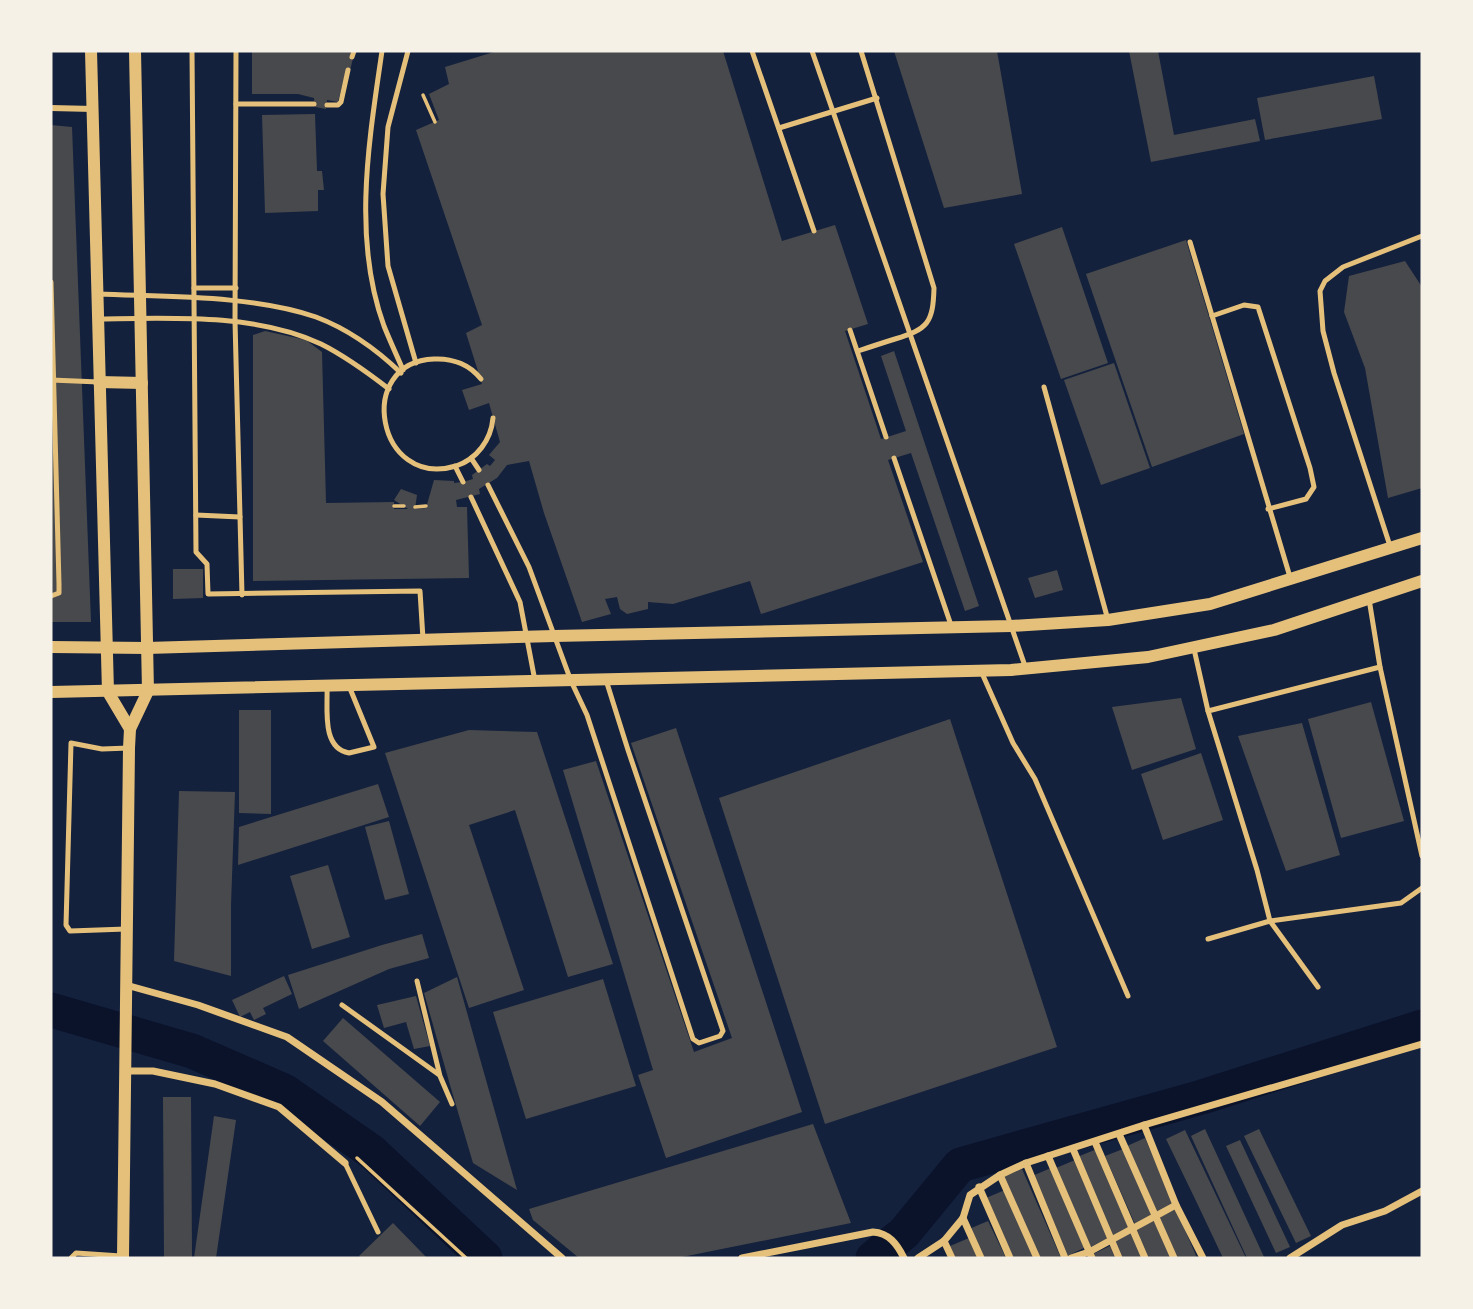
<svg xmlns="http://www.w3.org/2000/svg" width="1473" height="1309" font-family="Cabin,sans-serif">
	<rect width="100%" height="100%" fill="#14213d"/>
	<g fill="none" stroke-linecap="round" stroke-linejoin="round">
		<g stroke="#0b132b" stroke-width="35">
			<path d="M51,1010L192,1051L284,1091L372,1152L485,1258"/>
			<path d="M873,1258L904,1233L960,1165L1202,1097L1422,1027"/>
		</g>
	</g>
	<g fill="#48494c">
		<path d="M252,51H351L350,57L353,58L350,71L346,70L338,102L327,100L326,109L315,107L314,98L298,94H252Z"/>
		<path d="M497,51H723L782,241L835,225L868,324L845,331L881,439L906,431L881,356L894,351L979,606L965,611L911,453L888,460L923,562L761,614L750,581L673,604L648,602V609L627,614L620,609L617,597L605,599L611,614L582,622L544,513L529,461L507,465L497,478L479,489L480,494L456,500L457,507H467L469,578L253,581V335L265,331L306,340L322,352L326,503L394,502V509H408L394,500L401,489L417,495L415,509L426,508L434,480L454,481V483L463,482L473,479L472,475L487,464L490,466L495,460L489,455L500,442L489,403L469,410L462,390L482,384L466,333L482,325L416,130L439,120L429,94L449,84L445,67Z"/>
		<path d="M894,51H997L1022,194L944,208Z"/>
		<path d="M1129,51H1158L1174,135L1255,119L1260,141L1151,162Z"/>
		<path d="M1374,76L1382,119L1265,140L1257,98Z"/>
		<path d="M315,114L317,171H322L324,190H318V211L265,213L262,115Z"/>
		<path d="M51,125L72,127L91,622H51Z"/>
		<path d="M1062,227L1108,363L1061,379L1014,244Z"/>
		<path d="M1186,240L1244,434L1152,467L1086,274Z"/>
		<path d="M1405,261L1422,287V488L1388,498L1365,368L1344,312L1349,276Z"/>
		<path d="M1114,363L1150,468L1101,485L1064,380Z"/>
		<path d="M173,569H203V598L173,599Z"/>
		<path d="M1057,570L1063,590L1035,598L1028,578Z"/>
		<path d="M1181,698L1196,749L1132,770L1112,707Z"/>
		<path d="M1371,702L1404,821L1341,838L1308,719Z"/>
		<path d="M239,710H271V814L239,813Z"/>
		<path d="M950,719L1057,1047L825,1124L719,798Z"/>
		<path d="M1302,723L1340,855L1286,871L1238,736Z"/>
		<path d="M676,728L802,1112L666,1158L638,1075L653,1070L563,770L596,761L694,1052L732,1038L631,743Z"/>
		<path d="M469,730L537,732L613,964L568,977L515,810L469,825L524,990L469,1008L385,753Z"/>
		<path d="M1201,753L1223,820L1163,840L1141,774Z"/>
		<path d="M378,784L389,817L238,865L239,827Z"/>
		<path d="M179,791L235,792L231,905V976L174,961Z"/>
		<path d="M389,821L409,894L385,900L365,827Z"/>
		<path d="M328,865L350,937L312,949L290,876Z"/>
		<path d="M422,934L429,958L389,969L299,1009L288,975L382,945Z"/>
		<path d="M284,976L292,994L263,1008L266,1014L254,1020L250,1012L240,1017L232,1000Z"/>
		<path d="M457,977L517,1190L473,1163L450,1085L424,993Z"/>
		<path d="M603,979L636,1086L526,1119L493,1012Z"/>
		<path d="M416,996L430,1046L414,1049L406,1022L384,1028L377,1005Z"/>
		<path d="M343,1018L440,1102L420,1126L323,1041Z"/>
		<path d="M163,1097H191L192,1258H164Z"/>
		<path d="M214,1116L236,1120L216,1258H194Z"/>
		<path d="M813,1124L851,1223L677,1258H579L533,1220L529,1209Z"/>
		<path d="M1205,1129L1264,1257L1262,1258H1247L1191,1136Z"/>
		<path d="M1259,1129L1311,1236L1296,1243L1244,1136Z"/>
		<path d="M1185,1130L1226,1216L1246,1258H1223L1197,1203L1166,1139Z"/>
		<path d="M1145,1138L1174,1205L1156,1214L1127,1146Z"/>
		<path d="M1240,1140L1290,1247L1276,1253L1226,1146Z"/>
		<path d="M1097,1149L1131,1227L1112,1236L1077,1157Z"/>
		<path d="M1123,1149L1153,1216L1135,1224L1105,1156Z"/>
		<path d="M1075,1160L1109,1238L1090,1247L1056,1168Z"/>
		<path d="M1051,1168L1086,1247L1067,1256L1032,1176Z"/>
		<path d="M1022,1169L1061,1258H1039L1003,1177Z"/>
		<path d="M1005,1190L1035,1258H1013L986,1198Z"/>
		<path d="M1176,1209L1197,1258H1176L1158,1218Z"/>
		<path d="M1154,1220L1171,1258H1149L1136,1228Z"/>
		<path d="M988,1221L1006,1258H983L969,1229Z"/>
		<path d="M393,1223L427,1258H361L359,1256Z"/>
		<path d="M1132,1232L1143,1258H1121L1113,1240Z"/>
		<path d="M969,1238L979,1258H956L950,1246Z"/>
		<path d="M1110,1246L1115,1258H1093L1091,1255Z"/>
	</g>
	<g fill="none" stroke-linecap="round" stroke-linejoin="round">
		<g stroke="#e5c07b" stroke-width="3.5">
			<path d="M423,95L435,122"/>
			<path d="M394,506H404"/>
			<path d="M415,507L426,506"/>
			<path d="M357,1158L466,1258"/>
		</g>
		<g stroke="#e5c07b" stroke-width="5">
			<path d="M192,51L196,552L207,564L208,594L420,591L423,639"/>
			<path d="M236,51L235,321L242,595"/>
			<path d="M382,51C369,141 352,238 384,326C390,341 397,356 403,370"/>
			<path d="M408,51L388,127L383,194L388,266L416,363"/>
			<path d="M752,51L814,231"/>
			<path d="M812,51L1025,666"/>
			<path d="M352,57L354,51"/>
			<path d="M236,104H314"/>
			<path d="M327,105H338L341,102L348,70"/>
			<path d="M779,128L877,98"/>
			<path d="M1190,242L1290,577"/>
			<path d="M51,282L59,584V593L51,596"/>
			<path d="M194,288H236"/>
			<path d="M98,294C164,297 254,295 316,317C348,329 376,349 401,373"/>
			<path d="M1212,316L1244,305L1258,307L1310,468L1314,487L1306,499L1268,509"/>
			<path d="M97,319C168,318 256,313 321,344C345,356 367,372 389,389"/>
			<path d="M850,330L886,437"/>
			<path d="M858,351C870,347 882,343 895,339C928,329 933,323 934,288L861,51"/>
			<path d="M481,379C470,365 453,358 434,359C354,362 377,490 456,466C477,459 491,440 493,418"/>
			<path d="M51,380L99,382"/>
			<path d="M1044,387L1108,620"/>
			<path d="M471,458L479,470"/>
			<path d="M894,458L952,628"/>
			<path d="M455,466L463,482"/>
			<path d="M488,485L529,567L571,681L587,715L693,1039L699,1043L720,1036L723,1031L628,750L606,680"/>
			<path d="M471,497L520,602L535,681"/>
			<path d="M196,515L240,517"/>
			<path d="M1390,546L1334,373L1323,331L1320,291L1325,281L1343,267L1422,236"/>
			<path d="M1369,599L1380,667L1422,856"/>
			<path d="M1194,649L1208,711L1257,870L1270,921L1318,987"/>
			<path d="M981,671L1013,743L1035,779L1128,996"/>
			<path d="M327,687C328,708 321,748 349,753L374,747L349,686"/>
			<path d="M1208,711L1380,667"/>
			<path d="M126,929L70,931L66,925L71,743L102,749L129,748"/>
			<path d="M1208,939L1270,921L1401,903L1422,888"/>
			<path d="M417,981L440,1076L452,1104"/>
			<path d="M342,1005L438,1074"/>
			<path d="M345,1163L378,1232"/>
			<path d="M71,1258L76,1253L121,1256"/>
		</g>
		<path stroke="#e5c07b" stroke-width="6" d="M51,108L93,109"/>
		<g stroke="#e5c07b" stroke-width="7">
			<path d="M126,985L198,1005L287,1037L382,1102L562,1258"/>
			<path d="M125,1071H153L215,1084L279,1107L345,1163"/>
			<path d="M1144,1125L1176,1205L1203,1258"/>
			<path d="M1119,1134L1174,1258"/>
			<path d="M1095,1142L1145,1258"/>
			<path d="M1073,1149L1119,1258"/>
			<path d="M1048,1156L1092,1258"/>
			<path d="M1026,1163L1065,1258"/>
			<path d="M1000,1175L1037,1258"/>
			<path d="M979,1187L1010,1258"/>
			<path d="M963,1218L981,1258"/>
			<path d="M944,1241L952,1258"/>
			<path d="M742,1258L873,1232C889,1233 897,1244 904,1258"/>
			<path d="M918,1258L944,1241L963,1218L970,1195L1000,1175L1026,1163L1144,1125L1422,1044"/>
			<path d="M1071,1258L1089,1252L1176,1205"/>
			<path d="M1290,1258L1342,1225L1385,1211L1422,1191"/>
		</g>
		<g stroke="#e5c07b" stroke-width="12">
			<path d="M91,51L108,692L130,729"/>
			<path d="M99,382L142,383"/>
			<path d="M51,647L147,648L554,636L1011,626L1108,620L1210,604L1422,538"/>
			<path d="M51,692L1011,670L1148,657L1274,630L1422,581"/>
			<path d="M123,1258L129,748L130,729L148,691L135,51"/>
		</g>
	</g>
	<rect width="1473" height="1309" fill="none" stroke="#f6f1e7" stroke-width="105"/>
</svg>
